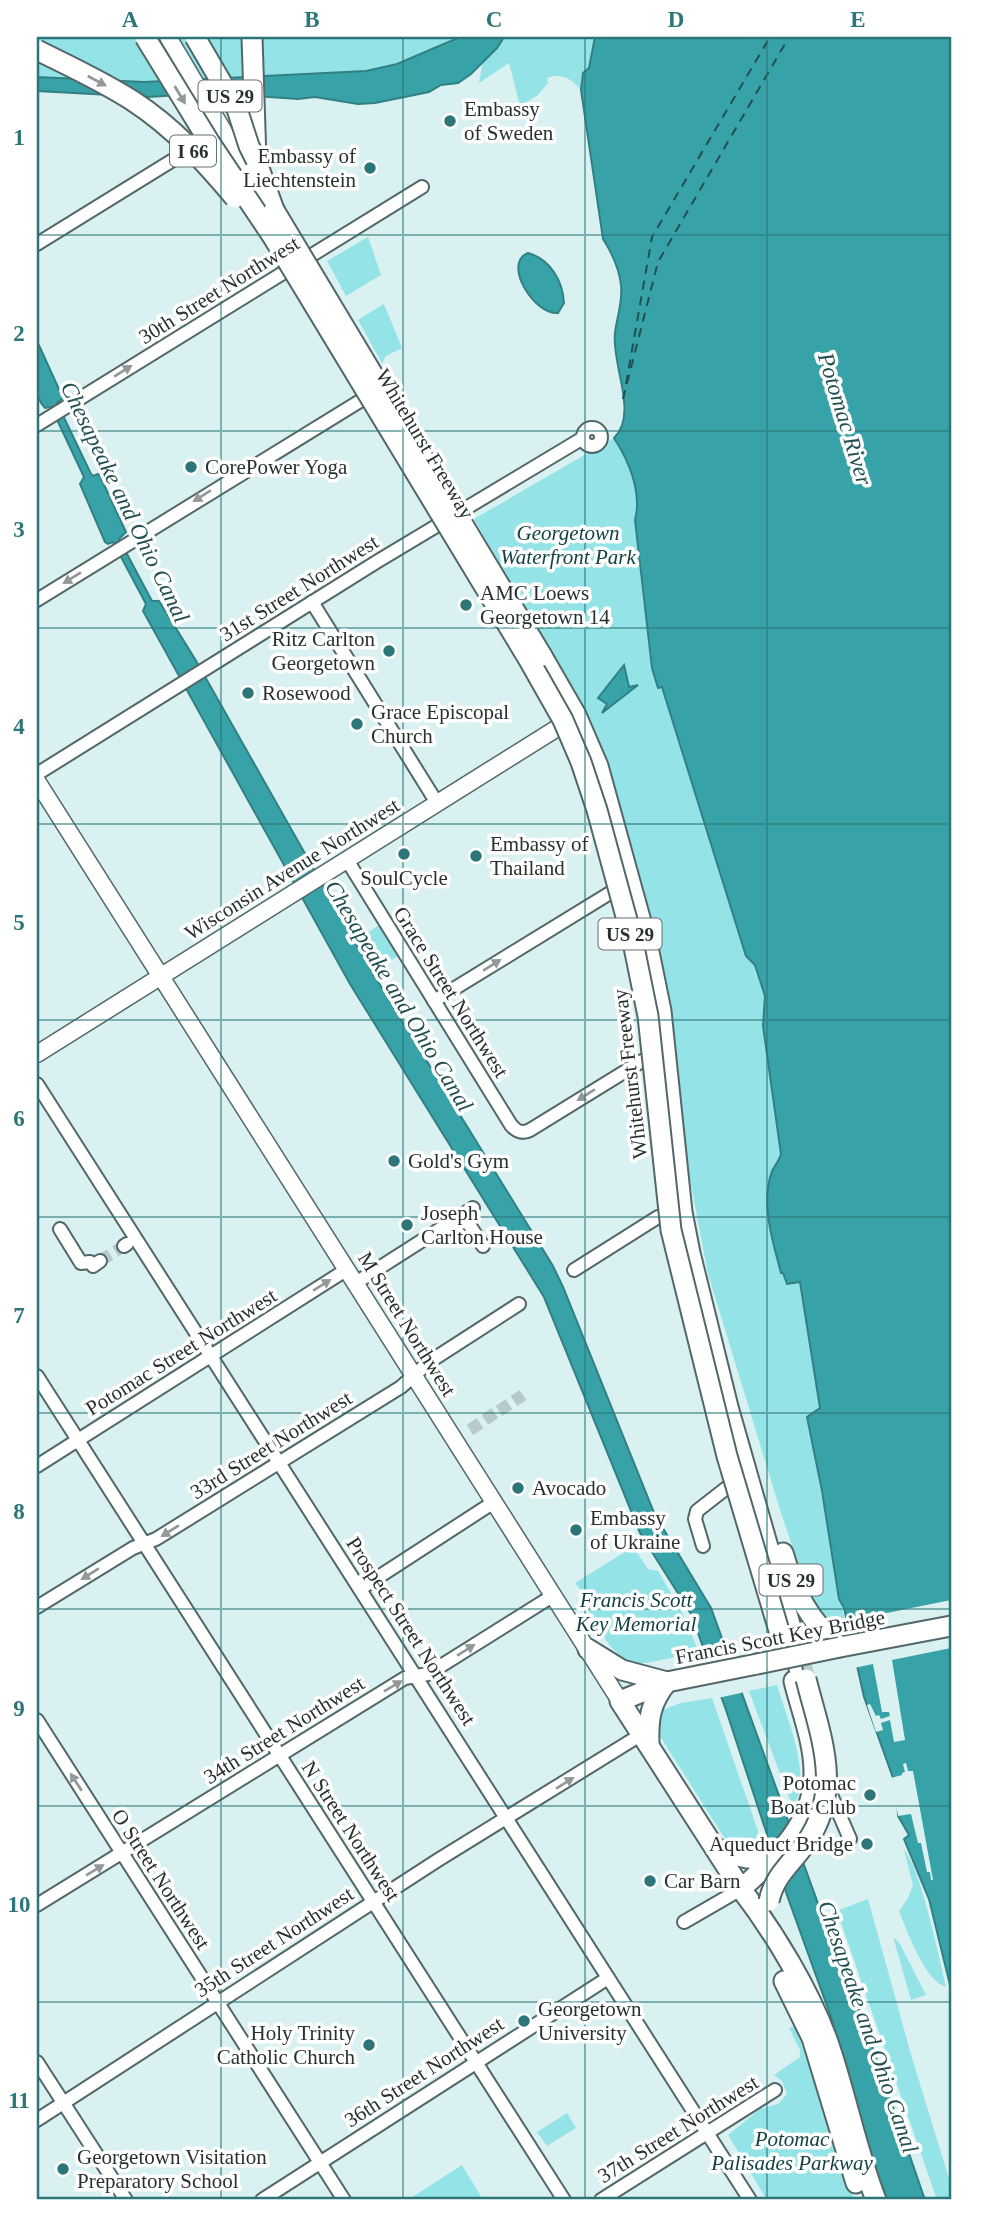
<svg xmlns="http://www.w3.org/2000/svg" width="988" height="2237" font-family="Georgia,serif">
	<rect width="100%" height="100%" fill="#daf1f1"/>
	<g fill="#93e3e7">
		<path d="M37,37H460L397,64L366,71L144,82L37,77Z"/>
		<path d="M504,37H595L589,69L582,74L581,90C570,78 563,73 547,78L548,83L538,95L520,106L509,63L479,83L483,61L497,48Z"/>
		<path d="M368,237L381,275L346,296L327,261Z"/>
		<path d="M384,304L402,348L386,356L382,363L358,320Z"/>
		<path d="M614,438L627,461L636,493L635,520L643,600L659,688L662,686L746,956L755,965L765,997L763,1026L781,1155L779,1161L771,1173L768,1222L781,1272L783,1273L787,1283L800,1282L820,1408L807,1417L845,1622L830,1625L814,1603L804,1580L781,1513L708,1274L689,1174L671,1003L623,821L593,727L474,519Z"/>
		<path d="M381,924L398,956L372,972L353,942Z"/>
		<path d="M633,1547L648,1569L658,1571L681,1610L699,1652C685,1654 651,1664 638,1663C610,1659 596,1623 584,1602L587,1597L575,1583Z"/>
		<path d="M777,1685C787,1720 813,1774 793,1808L749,1691Z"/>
		<path d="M712,1698L758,1831L760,1850L750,1851L729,1845L658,1733L659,1711L681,1703Z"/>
		<path d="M904,1850C920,1866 940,1961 946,1987C925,1981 907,1931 899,1911L908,1898L913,1885Z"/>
		<path d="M868,1899L912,2058L951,2185V2200H937L837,1911Z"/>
		<path d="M895,1938L900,1944L926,1995L911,2000L894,1940Z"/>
		<path d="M795,2026L813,2075L817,2073L854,2200H767L728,2135L760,2109L778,2104L787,2094L782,2081L774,2075L800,2057V2050L789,2028Z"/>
		<path d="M567,2113L576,2128L547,2146L537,2132Z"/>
		<path d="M462,2165L483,2200H412L411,2198Z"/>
	</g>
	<g fill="#37a3a8" stroke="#328084" stroke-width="2">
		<path d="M460,37H504L497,48L471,74L458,83L441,85L429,92L375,103L358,104L315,97L298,99L212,93L148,97L37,91V77L144,82L366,71L397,64Z"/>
		<path d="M595,37H951V1989L929,1899L904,1839L909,1835L898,1816L897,1789L864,1697L844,1608L839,1599L822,1491L807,1417L820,1408L800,1282L787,1284L783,1273H781C773,1242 761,1206 771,1174C773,1167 779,1162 781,1154L763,1026L765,996L755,965L746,956L662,687L658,688L652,668L635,520C642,492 629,461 614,438C639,414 611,364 615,333C617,316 623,302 621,285C619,268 612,253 603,239L581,90L583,73L589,68Z"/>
		<path d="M528,253C550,259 563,281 564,303L558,313C534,315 502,263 528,253Z"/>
		<path d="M37,341L63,398L57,403L91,474L93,476L98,474L100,476L126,532L119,539L152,601H159L195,659L372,972L553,1266L563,1287L655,1515L711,1608L820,1909L838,1947L925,2200H887L877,2175L831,2017L788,1898L726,1710L691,1614L640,1533L544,1297L350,984L143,611L146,604L113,542L108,544L105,542L80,484L84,477L51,407L45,408C30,394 37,360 37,341Z"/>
		<path d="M624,665L629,687L638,685L602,713L607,704L598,698Z"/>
	</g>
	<g fill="#daf1f1">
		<path d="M951,1600V1648L892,1660L905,1740L894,1742L890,1720L881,1723L883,1730L876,1732L867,1705L870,1704L876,1716L879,1715L881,1719L890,1716L889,1712H882L873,1664L854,1668L842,1622Z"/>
		<path d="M728,1644L745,1692L718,1698L700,1650Z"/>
		<path d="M906,1763L908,1771H913L933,1880H931L930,1872H927L921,1843H918L911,1814L898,1816L891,1778L902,1775V1773L905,1772L903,1764Z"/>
	</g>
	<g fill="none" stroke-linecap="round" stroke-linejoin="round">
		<g stroke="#214f52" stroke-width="2" stroke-dasharray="9 7" stroke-linecap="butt">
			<path d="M626,384L652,237L770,37"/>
			<path d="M623,399L658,262L789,37"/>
		</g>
		<g stroke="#b6cacb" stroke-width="12" stroke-dasharray="12 6" stroke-linecap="butt">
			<path d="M100,1261L124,1246"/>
			<path d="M499,1411L523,1395"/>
			<path d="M470,1430L495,1413"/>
		</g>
		<path stroke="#b6cacb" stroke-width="19" stroke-dasharray="19 10" stroke-linecap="butt" d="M792,1631L806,1679"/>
		<g stroke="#536768" stroke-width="16">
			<g id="minor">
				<path d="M37,244L194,147"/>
				<path d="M37,425L422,187"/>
				<circle cx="592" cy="437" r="9"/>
				<path d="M37,600L373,393"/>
				<path d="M312,602L437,803"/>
				<path d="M37,774L378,561L583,438"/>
				<path d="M347,860L511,1125C517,1132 522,1134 530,1130L642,1061"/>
				<path d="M434,1001L610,893"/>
				<path d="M37,1084L750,2200"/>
				<path d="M463,1215L483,1246"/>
				<path d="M60,1229L81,1263L90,1262L93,1266L100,1261"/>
				<path d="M124,1246L127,1244"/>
				<path d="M574,1270L658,1217"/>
				<path d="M354,1284L473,1208"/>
				<path d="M37,1376L564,2200"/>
				<path d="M37,1466L346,1270"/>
				<path d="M703,1546L695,1519L697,1511L738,1479"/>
				<path d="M360,1589L494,1502"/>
				<path d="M37,1607L133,1548L156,1539L401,1387L429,1362L519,1304"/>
				<path d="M785,1626L800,1687"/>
				<path d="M37,1720L344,2200"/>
				<path d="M828,1788L850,1839"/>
				<path d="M37,1905L405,1678L428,1674L554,1595"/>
				<path d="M684,1922L741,1889"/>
				<path d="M37,2062L126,2200"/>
				<path d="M37,2120L438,1860L642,1734"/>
				<path d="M262,2200L608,1978"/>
				<path d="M601,2200L775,2090"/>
			</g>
		</g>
		<g stroke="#536768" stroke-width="19">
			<g id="major">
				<path d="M168,37L223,130L269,214"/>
				<path d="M37,781L620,1701"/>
				<path d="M37,1054L570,720L568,718"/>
			</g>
		</g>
		<g stroke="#536768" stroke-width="23">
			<g id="highway">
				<path d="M252,37L256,160L274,210"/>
				<path d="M542,656L576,715L598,766L648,947L661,1011L682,1212L690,1253L728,1407L792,1631"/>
				<path d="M783,1553C794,1591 809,1621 840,1647L951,1626"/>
				<path d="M588,1649L622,1670L667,1682"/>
				<path d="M757,1664L667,1682L620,1701L741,1889C774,1932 809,1990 828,2042C846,2094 856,2149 876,2200"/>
				<path d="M649,1745C648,1719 650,1703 667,1682"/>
				<path d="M715,1848C738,1857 754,1864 777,1852"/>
				<path d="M741,1889C776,1858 815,1822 814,1772C814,1742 801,1710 794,1681"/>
				<path d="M784,1981L812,2038L856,2183"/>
			</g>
		</g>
		<use href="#minor" stroke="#fff" stroke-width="12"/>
		<use href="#major" stroke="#fff" stroke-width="16"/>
		<use href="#highway" stroke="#fff" stroke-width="19"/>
		<g stroke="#536768" stroke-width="23" stroke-linecap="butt">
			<g id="highway-bridge">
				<path d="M145,37L210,143L273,237L529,660L563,720L581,762L597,810L633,942L648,1016L671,1230L727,1456L780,1634"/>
				<path d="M195,37L237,109L249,146L256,160"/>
				<path d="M37,50C69,66 102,81 133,101C173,127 205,162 235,198"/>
				<path d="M274,210L542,656"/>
				<path d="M757,1664L840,1647"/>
				<path d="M769,1901C774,1876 792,1863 806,1843C844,1790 820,1735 806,1679"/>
			</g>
		</g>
		<use href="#highway-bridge" stroke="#fff" stroke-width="19"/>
	</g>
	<defs><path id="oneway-solid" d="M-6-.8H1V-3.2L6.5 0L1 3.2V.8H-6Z" transform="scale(1.75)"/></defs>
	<g fill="#949898">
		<use href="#oneway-solid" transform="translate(97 81) rotate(28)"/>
		<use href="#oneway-solid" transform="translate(180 95) rotate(59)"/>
		<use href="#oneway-solid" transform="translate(123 371) rotate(-32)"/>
		<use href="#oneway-solid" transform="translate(202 496) rotate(148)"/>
		<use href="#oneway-solid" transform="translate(72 578) rotate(148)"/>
		<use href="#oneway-solid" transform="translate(492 965) rotate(-32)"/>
		<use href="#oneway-solid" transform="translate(586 1095) rotate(148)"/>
		<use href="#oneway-solid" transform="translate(322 1285) rotate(-32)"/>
		<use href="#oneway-solid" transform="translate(170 1531) rotate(148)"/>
		<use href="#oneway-solid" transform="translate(90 1574) rotate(148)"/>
		<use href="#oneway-solid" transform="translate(466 1650) rotate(-32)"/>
		<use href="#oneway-solid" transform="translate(393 1686) rotate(-31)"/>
		<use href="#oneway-solid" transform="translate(76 1782) rotate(-123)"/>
		<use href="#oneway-solid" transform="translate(565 1783) rotate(-32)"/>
		<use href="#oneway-solid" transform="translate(95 1870) rotate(-31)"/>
	</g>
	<path fill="none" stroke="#2c7679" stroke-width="2" stroke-opacity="0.55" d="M221,37V2200M403,37V2200M585,37V2200M767,37V2200M37,235H951M37,431H951M37,628H951M37,824H951M37,1020H951M37,1217H951M37,1413H951M37,1609H951M37,1806H951M37,2002H951"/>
	<g fill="#2c7679" stroke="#fff" stroke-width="2.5">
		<circle cx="450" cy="121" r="7"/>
		<circle cx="370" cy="168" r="7"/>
		<circle cx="191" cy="467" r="7"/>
		<circle cx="466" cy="605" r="7"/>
		<circle cx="389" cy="651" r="7"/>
		<circle cx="248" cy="693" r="7"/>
		<circle cx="357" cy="724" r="7"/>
		<circle cx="404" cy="854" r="7"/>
		<circle cx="476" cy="856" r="7"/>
		<circle cx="394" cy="1161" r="7"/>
		<circle cx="407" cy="1225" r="7"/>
		<circle cx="518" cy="1488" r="7"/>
		<circle cx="576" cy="1530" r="7"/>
		<circle cx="870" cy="1795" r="7"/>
		<circle cx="867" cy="1844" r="7"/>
		<circle cx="650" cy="1881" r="7"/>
		<circle cx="524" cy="2021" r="7"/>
		<circle cx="369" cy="2045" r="7"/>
		<circle cx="63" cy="2169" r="7"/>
	</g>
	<g text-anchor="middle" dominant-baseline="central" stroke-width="7" stroke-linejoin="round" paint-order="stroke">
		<g fill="#fff" stroke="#686e6f" stroke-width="2">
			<rect x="198.5" y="80.5" width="63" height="31" rx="5"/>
			<rect x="170" y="135.5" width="46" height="31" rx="5"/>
			<rect x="598.5" y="918.5" width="63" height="31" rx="5"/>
			<rect x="759.5" y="1564.5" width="63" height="31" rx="5"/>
		</g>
		<g font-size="19" font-weight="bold" fill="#283031">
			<text x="230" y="96">US 29</text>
			<text x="193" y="151">I 66</text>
			<text x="630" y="934">US 29</text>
			<text x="791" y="1580">US 29</text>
		</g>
		<g font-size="21" fill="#283031" stroke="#fff" text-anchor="start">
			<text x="464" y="109">Embassy<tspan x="464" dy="24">of Sweden</tspan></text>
			<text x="356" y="156" text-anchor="end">Embassy of<tspan x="356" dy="24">Liechtenstein</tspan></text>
			<text x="205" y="467">CorePower Yoga</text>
			<text x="480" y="593">AMC Loews<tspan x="480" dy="24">Georgetown 14</tspan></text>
			<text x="375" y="639" text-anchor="end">Ritz Carlton<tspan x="375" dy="24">Georgetown</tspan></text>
			<text x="262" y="693">Rosewood</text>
			<text x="371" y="712">Grace Episcopal<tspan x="371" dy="24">Church</tspan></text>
			<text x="490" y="844">Embassy of<tspan x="490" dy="24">Thailand</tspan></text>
			<text x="404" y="878" text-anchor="middle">SoulCycle</text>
			<text x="408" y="1161">Gold's Gym</text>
			<text x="421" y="1213">Joseph<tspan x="421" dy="24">Carlton House</tspan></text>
			<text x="532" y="1488">Avocado</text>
			<text x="590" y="1518">Embassy<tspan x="590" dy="24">of Ukraine</tspan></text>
			<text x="856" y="1783" text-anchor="end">Potomac<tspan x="856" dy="24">Boat Club</tspan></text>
			<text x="853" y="1844" text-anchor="end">Aqueduct Bridge</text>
			<text x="664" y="1881">Car Barn</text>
			<text x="538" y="2009">Georgetown<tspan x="538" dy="24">University</tspan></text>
			<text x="355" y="2033" text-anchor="end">Holy Trinity<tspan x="355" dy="24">Catholic Church</tspan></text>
			<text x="77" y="2157">Georgetown Visitation<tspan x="77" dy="24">Preparatory School</tspan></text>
		</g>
		<g font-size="21" fill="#283031" stroke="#fff">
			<text transform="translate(219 290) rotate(-32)">30th Street Northwest</text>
			<text transform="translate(425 444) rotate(59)">Whitehurst Freeway</text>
			<text transform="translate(299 588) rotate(-32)">31st Street Northwest</text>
			<text transform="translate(292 869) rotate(-32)">Wisconsin Avenue Northwest</text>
			<text transform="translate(451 992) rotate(58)">Grace Street Northwest</text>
			<text transform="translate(630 1074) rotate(-97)">Whitehurst Freeway</text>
			<text transform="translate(407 1324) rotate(58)">M Street Northwest</text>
			<text transform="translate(181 1352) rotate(-32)">Potomac Street Northwest</text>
			<text transform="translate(271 1445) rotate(-32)">33rd Street Northwest</text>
			<text transform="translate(411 1631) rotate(57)">Prospect Street Northwest</text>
			<text transform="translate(780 1637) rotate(-11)">Francis Scott Key Bridge</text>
			<text transform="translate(284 1730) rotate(-32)">34th Street Northwest</text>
			<text transform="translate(351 1831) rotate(57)">N Street Northwest</text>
			<text transform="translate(161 1879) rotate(57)">O Street Northwest</text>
			<text transform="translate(274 1942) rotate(-33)">35th Street Northwest</text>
			<text transform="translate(424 2072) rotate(-33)">36th Street Northwest</text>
			<text transform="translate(678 2129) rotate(-32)">37th Street Northwest</text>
		</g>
		<g font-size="21" font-style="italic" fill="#124244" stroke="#fff">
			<text x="568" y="533">Georgetown<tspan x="568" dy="24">Waterfront Park</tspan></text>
			<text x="636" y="1600">Francis Scott<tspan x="636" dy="24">Key Memorial</tspan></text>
			<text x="792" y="2139">Potomac<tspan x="792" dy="24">Palisades Parkway</tspan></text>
		</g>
		<g font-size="23" font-style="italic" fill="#214f52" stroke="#fff">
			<text transform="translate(845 419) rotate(73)">Potomac River</text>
			<text transform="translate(125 502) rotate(64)">Chesapeake and Ohio Canal</text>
			<text transform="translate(399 996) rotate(59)">Chesapeake and Ohio Canal</text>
			<text transform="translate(868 2027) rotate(71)">Chesapeake and Ohio Canal</text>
		</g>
	</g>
	<rect width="988" height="2237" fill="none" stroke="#ffffff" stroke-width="77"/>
	<rect x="38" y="38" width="912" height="2160" fill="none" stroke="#2c7679" stroke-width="2.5"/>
	<g font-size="23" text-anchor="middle" font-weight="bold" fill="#2c7679">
		<text x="130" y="27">A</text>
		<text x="312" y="27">B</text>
		<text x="494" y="27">C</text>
		<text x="676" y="27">D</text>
		<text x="858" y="27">E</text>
		<text x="19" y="145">1</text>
		<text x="19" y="341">2</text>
		<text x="19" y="537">3</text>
		<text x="19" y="734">4</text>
		<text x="19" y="930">5</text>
		<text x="19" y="1126">6</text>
		<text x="19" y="1323">7</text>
		<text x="19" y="1519">8</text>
		<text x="19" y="1716">9</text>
		<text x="19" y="1912">10</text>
		<text x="19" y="2108">11</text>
	</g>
</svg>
